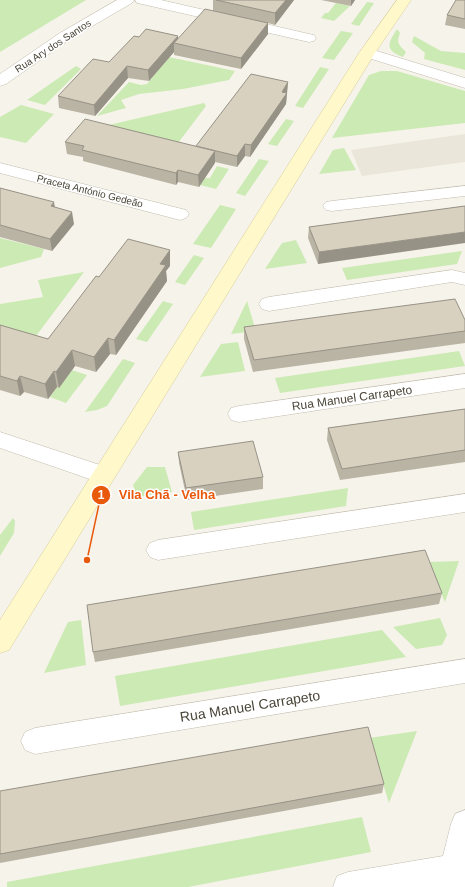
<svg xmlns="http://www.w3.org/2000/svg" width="465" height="887" font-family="Arial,sans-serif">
	<rect width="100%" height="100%" fill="#f6f3eb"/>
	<path fill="#eae6d9" d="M465,134V162L362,176L351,150Z"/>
	<g fill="#cceab3">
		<path d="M0,0H86L0,52Z"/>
		<path d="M367,2L374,3L359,26L351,24Z"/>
		<path d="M336,3L350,6L334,21L321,18L325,13H328Z"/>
		<path d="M397,29L400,33C396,43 399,45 406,52L403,57C384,50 388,43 397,29Z"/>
		<path d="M341,31L353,33L334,60L322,58Z"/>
		<path d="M414,36L441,51L465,53V70L424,59L425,53L412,42Z"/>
		<path d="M169,57L235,71L229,80L183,89L139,94L121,100L126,108L97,116L129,82L141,85L147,84Z"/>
		<path d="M76,66L81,69L45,105L27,100Z"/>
		<path d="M320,67L329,69L303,108L295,106Z"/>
		<path d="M381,71H397L465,91V123L332,138L369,75Z"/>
		<path d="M204,103L206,106L172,151L87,130Z"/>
		<path d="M21,105L54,114L26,143L0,137V117Z"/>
		<path d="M286,119L294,121L277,146L268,144Z"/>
		<path d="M344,148L356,170L319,174L333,150Z"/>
		<path d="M259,159L269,161L245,196L236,193Z"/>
		<path d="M217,166L229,169L216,189L200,185L205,178H210Z"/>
		<path d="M220,205L236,209L211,248L193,244Z"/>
		<path d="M0,238L44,249L41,257L0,268Z"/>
		<path d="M296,240L307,263L265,269L282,243Z"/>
		<path d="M462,251L457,264L347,280L342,268Z"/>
		<path d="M194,255L204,258L185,285L175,282Z"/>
		<path d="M84,272L27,348L0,340V304L43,297L38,280Z"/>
		<path d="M163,301L173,304L147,342L136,339Z"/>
		<path d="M247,301L256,331L231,334Z"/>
		<path d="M238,342L245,371L200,377L221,344Z"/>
		<path d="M459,351L465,366L280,393L275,378Z"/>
		<path d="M123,359L135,363L107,406L97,410L85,412Z"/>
		<path d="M72,370L87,375L66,403L50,397L57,387L59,388Z"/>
		<path d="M147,467H165L172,492L137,497L133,485Z"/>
		<path d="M348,488L346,506L194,530L191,512Z"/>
		<path d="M13,518L15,521L14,533L0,556V535Z"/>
		<path d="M459,561L445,602L427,562Z"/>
		<path d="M440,618L447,635L442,645L416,649L393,627Z"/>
		<path d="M81,620L86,665L44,673L68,622Z"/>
		<path d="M382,630L406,657L120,706L115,676Z"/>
		<path d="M417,731L389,803L369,738Z"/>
		<path d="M362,817L371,852L188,887H7V882Z"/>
	</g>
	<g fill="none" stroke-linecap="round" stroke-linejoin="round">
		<g stroke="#c2bcad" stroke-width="1">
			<g id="street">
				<path d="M117,0H134L132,3L70,39L6,84L0,86V74L60,33Z"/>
				<path d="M135,0H161L309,34L314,35L316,38L314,41L309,42L142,4L137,3Z"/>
				<path d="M367,48L465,78V88L362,56L359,53L362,50Z"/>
				<path d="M0,163L186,210L189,214L186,218L180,220L0,173Z"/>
				<path d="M465,186V196L332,211L326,210L323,206L326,202L332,201Z"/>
				<path d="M452,270L465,273V285L452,282L269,311L262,309L259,304L262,299L269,297Z"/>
				<path d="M465,374V388L239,422L231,420L228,414L231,408L239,406Z"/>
				<path d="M0,432L112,469L115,475L112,481L104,484L0,448Z"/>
				<path d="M465,494V512L158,560L150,557L146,550L150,543L158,540Z"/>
				<path d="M465,659V683L35,754L25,750L21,741L25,732L35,728Z"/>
				<path d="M465,810V887H333L337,876L348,872L443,856L451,824L455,814Z"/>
			</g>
		</g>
		<g stroke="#d6cc9a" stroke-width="1">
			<path id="secondary" d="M397,0H411L375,53L9,650L0,653V620L359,53Z"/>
		</g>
		<use href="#street" fill="#fff" fill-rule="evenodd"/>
		<use href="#secondary" fill="#fff8cb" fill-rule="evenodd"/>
	</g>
	<g fill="#bab4a5">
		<path d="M213,0H294L275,25L268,23V34L241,69L174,55V52L149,81L128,78L95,116L59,108L58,96L109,62L139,37L178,39L213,10Z"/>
		<path d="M321,0H355L351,6Z"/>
		<path d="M465,0V29L445,25L447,15Z"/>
		<path d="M288,82L286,104L250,157L245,156L237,167L215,162L199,187L178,182L176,185L83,161V157L67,154L65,142L196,146Z"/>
		<path d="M0,188L55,207L74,224L52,251L0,237Z"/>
		<path d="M465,206L318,264L308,238L309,227Z"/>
		<path d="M170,266L166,271L167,281L116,355L110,354L96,372L75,366L59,388L57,387L48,399L24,392L20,396L0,390V325L48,339Z"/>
		<path d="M465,320V343L253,372L244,339V327Z"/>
		<path d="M465,409V462L340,480L327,440L328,428Z"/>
		<path d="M178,452L263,477V489L187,500L179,463Z"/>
		<path d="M442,593L439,604L95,662L93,652Z"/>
		<path d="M384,784L382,793L0,863V791Z"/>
	</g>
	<g fill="#979286">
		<path d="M286,0H294L275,25V13Z"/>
		<path d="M351,0H355L351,6Z"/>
		<path d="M268,23V34L241,69V58Z"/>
		<path d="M178,36V44L174,43V52L149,81L148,70Z"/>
		<path d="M127,66L128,78L95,116L94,105Z"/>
		<path d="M288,82L286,104L250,157L251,145L282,92Z"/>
		<path d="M245,144V156L237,167V156Z"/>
		<path d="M215,151V163L199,187L198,175Z"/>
		<path d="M178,170V182L176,185V173Z"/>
		<path d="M54,202L56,214L51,206Z"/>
		<path d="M72,212L74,224L52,251L50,239Z"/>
		<path d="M465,232V243L318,264L319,252Z"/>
		<path d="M170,250V266L166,271L167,281L116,355L114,340L160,264Z"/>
		<path d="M108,338L110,354L96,372L94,357Z"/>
		<path d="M72,350L75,366L59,388L56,372Z"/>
		<path d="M54,371L57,387L48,399L45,384Z"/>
		<path d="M20,376L24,392L20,396L17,381Z"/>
	</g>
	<g fill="#d8d1c0" stroke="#979286">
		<path d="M216,0H286L275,13Z"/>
		<path d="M456,0H465V19L447,15Z"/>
		<path d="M205,9L268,23L241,58L174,43Z"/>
		<path d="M146,29L178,36L148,70L127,66L94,105L58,96L93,59L109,62L134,36L139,37Z"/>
		<path d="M251,74L288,82L282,92L287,93L251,145L245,144L237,156L196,146Z"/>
		<path d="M85,119L215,151L198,175L178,170L176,173L82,150L84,146L65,142Z"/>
		<path d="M0,188L54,202L51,206L72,212L50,239L0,225Z"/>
		<path d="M465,206V232L319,252L309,227Z"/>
		<path d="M128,239L170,250L160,264L166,265L114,340L108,338L94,357L72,350L56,372L54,371L45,384L20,376L17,381L0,376V325L48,339L96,276L99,277Z"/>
		<path d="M455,299L465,320V331L254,360L244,327Z"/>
		<path d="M465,409V450L342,469L328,428Z"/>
		<path d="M253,441L263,477L186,488L178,452Z"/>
		<path d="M425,550L442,593L93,652L87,605Z"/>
		<path d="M368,727L384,784L0,854V791Z"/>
	</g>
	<g text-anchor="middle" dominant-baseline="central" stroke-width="3" stroke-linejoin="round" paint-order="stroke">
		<g font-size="10" fill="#4a4538" stroke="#fff">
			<text transform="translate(53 46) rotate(-33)">Rua Ary dos Santos</text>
			<text transform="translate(90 191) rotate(14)">Praceta António Gedeão</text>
		</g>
		<g font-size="12" fill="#4a4538" stroke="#fff">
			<text transform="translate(352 398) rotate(-8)">Rua Manuel Carrapeto</text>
		</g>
		<g font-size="14" fill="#4a4538" stroke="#fff">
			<text transform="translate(250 706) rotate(-9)">Rua Manuel Carrapeto</text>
		</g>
	</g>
	<path fill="none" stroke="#e8590c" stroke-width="1.5" d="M87 560L101 495"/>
	<g fill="#e8590c" stroke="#fff" stroke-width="1.5">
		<circle cx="87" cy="560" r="4"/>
		<circle cx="101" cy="495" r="10"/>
	</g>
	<g font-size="12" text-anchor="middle" font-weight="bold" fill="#fff">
		<text x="101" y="499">1</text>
	</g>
	<g font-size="13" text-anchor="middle" font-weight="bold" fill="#e8590c" stroke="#fff" stroke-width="3" stroke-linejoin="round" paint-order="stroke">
		<text x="167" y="499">Vila Chã - Velha</text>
	</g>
</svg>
